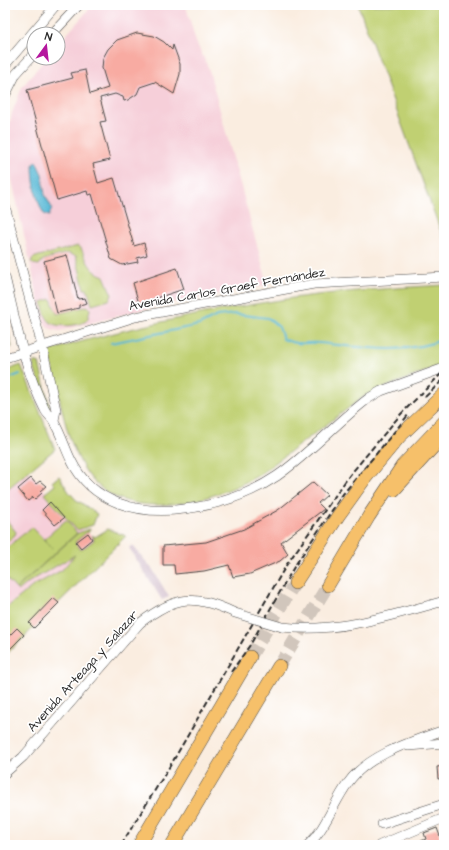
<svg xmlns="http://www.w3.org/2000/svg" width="449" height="850" font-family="'Architects Daughter',sans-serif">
	<rect width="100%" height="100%" fill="#fff"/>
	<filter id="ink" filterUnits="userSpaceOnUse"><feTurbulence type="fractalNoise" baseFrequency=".025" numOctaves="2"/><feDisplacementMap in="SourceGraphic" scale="8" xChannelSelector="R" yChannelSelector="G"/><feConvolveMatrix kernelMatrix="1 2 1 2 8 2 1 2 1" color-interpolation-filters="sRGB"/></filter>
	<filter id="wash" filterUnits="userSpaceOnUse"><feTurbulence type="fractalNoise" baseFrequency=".012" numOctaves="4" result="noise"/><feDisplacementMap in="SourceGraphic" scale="16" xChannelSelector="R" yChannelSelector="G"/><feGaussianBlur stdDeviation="0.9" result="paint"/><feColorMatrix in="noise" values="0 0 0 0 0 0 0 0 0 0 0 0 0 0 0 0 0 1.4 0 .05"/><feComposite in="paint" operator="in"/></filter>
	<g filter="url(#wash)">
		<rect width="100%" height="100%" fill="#faede0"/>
		<g fill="#f6cfd9">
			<path d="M93,5H185L186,6L196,42L208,67L268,285L160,305L59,331L48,328L43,320L7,158L8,132L12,113L22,87L46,58H58V44Z"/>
			<path d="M28,471L72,522L83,530L95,537L108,529L126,536L5,656V491Z"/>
		</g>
		<path fill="#d1bdcb" d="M132,545L153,570L169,597L162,600L129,548Z"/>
		<g fill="#c0d072" stroke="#767e4e">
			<path d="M358,5H444V240Z"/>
			<path d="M78,246L81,248C87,260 89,271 104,276L112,295L109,300L92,305L87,289H84L76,256L67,253L43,260L39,265L33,264L31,262L33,258L39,256Z"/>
			<path d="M444,285V364L366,395L259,475C215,501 129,526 90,477C84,470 80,461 76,453C63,427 58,386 50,356L51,350C130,327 212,310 293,298C343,291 394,288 444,285Z"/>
			<path d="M51,299L57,314L88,306L90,309C89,313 89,318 86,321C80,326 55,328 50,322C45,317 43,308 42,302Z"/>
			<path d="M35,361L39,363L51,413L49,412L33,364Z"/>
			<path d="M21,365L55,449L5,491V371Z"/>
			<path d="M59,476L69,492L79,503L80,502L97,514L93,525L77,530L44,494L55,485L52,482Z"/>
			<path d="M5,518L16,532L15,535L5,544Z"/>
			<path d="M66,520L77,533L16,589L5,577V549L32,527L52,548L44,539Z"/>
			<path d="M90,529L88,533L87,532L75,542L81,550L94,540L92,535L95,537L108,529L126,536L5,656V609L33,586L62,570L75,555L29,582L18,591L16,589L78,533Z"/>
		</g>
		<path fill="#98b264" stroke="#626e48" d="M5,318L12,347L5,349Z"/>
		<path fill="#56b8d5" stroke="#407280" d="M36,161L42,174L45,195L52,208L49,216L44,214C36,201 33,180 33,165Z"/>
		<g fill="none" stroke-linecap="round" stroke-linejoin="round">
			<g stroke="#56b8d5" stroke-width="2">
				<path d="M111,343L199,325L217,316L235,314L268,318L279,327L283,339C300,346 303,342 319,343C360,347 404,356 444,339"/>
				<path d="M5,380L20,374"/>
			</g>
		</g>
		<g id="blocks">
			<g fill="#f8aba2">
				<path d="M137,33L154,36L164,42L172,50L173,45L180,64V74L174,94L155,82L140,87L137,94L128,100L124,101L123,97L115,94L100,98L106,121L100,122L110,160L93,164L98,183L114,178L134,246L144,243L147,255L137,258L138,262L122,265L111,259L92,194L88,195L87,191L57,200L27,90L73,78L71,73L85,70L90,94L108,88L102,68L103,58L108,49L117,40Z"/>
				<path d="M67,255L78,299L85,298L87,303L79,305V308L57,313L44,261Z"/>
				<path d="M177,268L184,289L139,304L133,283Z"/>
				<path d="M31,478L36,484L40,481L46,486L40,491L42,493L35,499L33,497L28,501L18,489Z"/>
				<path d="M313,482L327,495L318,503L324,509L281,542L288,554L280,561L250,574L233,577L229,565L204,571L175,574L174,565H163V546L206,542L244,529L278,510Z"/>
				<path d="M50,502L64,518L55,525L42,510Z"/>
				<path d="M88,533L92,539L81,548L76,542Z"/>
				<path d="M53,598L59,603L34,628L29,623Z"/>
				<path d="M17,628L24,635L9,650L5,646V640Z"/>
				<path d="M444,766V778L438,779L437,767Z"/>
				<path d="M437,828L441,839L444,837V845H411L426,839L424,833Z"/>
			</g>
		</g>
	</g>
	<g filter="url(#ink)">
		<use href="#blocks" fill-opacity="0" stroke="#4a4846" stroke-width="1"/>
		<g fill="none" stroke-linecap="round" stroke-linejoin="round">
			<g stroke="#d1c6bc" stroke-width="13" stroke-dasharray="13 6" stroke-linecap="butt">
				<path d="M250,657L295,583"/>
				<path d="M279,666L328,585"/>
			</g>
			<g stroke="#4a4846" stroke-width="10">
				<g id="minor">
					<path d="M52,34L79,5"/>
					<path d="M5,65L56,5"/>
					<path d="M5,96L16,74L34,54"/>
					<path d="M5,206L42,346L56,410L54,420"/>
					<path d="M5,277C16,322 24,369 45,410C47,415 52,417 54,422C61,434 65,448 71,460C92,504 140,515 184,509C217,505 249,495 277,476C310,453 337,422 369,398L381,391L444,368"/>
					<path d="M5,358L135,317L314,284L444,277"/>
					<path d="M282,627C340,633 388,616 444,601"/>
					<path d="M408,746L444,743"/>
					<path d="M5,773L23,757L140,623C176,595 194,594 235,613"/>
					<path d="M382,824L444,804"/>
					<path d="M308,845C326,828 334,802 348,783C367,755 413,741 444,730"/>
					<path d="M380,845L444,818"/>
				</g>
			</g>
			<g stroke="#4a4846" stroke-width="14">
				<g id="highway">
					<path d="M394,490L444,435"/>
					<path d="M295,583L338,516L366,477L399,437L444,394"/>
					<path d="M328,585L369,516L403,465L444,422"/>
					<path d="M139,845L250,657"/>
					<path d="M172,845L279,666"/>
				</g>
			</g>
			<use href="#minor" stroke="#fff" stroke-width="9"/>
			<use href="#highway" stroke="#f6c06b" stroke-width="13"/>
			<g stroke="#2b2b2b" stroke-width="2" stroke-dasharray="6 3" stroke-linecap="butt">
				<path d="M425,397L444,379"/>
				<path d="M231,672L250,645L294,567L343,494L409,414"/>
				<path d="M121,845L173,761L287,564L349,476L401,414L444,371"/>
			</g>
			<g stroke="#4a4846" stroke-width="10" stroke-linecap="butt">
				<path id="minor-bridge" d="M235,613L282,627"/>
			</g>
			<use href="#minor-bridge" stroke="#fff" stroke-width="9"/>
		</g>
	</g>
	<g text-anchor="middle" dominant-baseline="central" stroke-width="3.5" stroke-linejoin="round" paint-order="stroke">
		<g font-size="13" fill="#2b2b2b" stroke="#fff">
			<text transform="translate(227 289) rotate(-10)">Avenida Carlos Graef Fernández</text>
			<text transform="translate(83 671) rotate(-48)">Avenida Arteaga y Salazar</text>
		</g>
	</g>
	<rect width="449" height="850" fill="none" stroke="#fff" stroke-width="20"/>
	<g transform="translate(46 46) rotate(15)"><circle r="19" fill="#ffffff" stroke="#aaaaaa"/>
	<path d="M0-3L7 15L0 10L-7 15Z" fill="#b5179e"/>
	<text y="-6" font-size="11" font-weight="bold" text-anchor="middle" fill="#2b2b2b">N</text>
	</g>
</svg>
